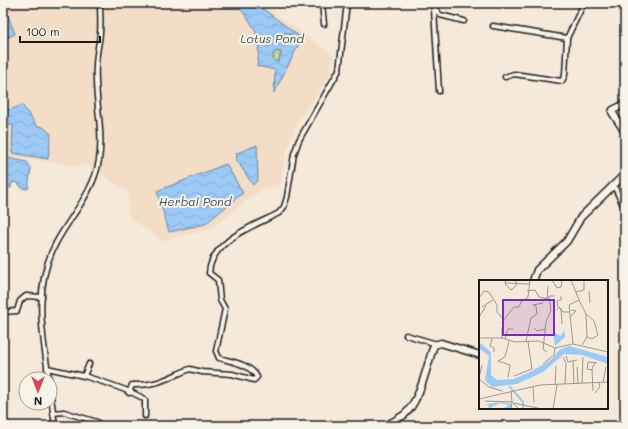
<svg xmlns="http://www.w3.org/2000/svg" width="628" height="429" font-family="Mali,sans-serif">
	<defs>
		<pattern id="grass-dots" width="8" height="8" patternUnits="userSpaceOnUse"><rect width="8" height="8" fill="#c8dc91"/><path d="M2 2h.1M6 6h.1" fill="none" stroke="#abbc7c" stroke-width="1.8" stroke-linecap="round"/></pattern>
		<pattern id="water-waves" width="16" height="10" patternUnits="userSpaceOnUse"><rect width="16" height="10" fill="#9ccaf7"/><path d="M0 5q4-4 8 0t8 0" fill="none" stroke="#86add3"/></pattern>
	</defs>
	<rect width="100%" height="100%" fill="#f5e9d9"/>
	<filter id="ink" filterUnits="userSpaceOnUse"><feTurbulence type="fractalNoise" baseFrequency=".025" numOctaves="2"/><feDisplacementMap in="SourceGraphic" scale="8" xChannelSelector="R" yChannelSelector="G"/><feConvolveMatrix kernelMatrix="1 2 1 2 8 2 1 2 1" color-interpolation-filters="sRGB"/></filter>
	<g filter="url(#ink)">
		<path fill="#f3ddc7" d="M3,3H261L333,55L330,75L297,123L286,153L280,186L261,190L209,230L162,241L128,216V192L88,166L3,157Z"/>
		<g fill="url(#grass-dots)" stroke="#727c56">
			<path d="M286,32L294,37V43H290L284,33Z"/>
			<path d="M277,51L281,52L279,61L277,62L272,61L274,53Z"/>
		</g>
		<g fill="url(#water-waves)" stroke="#69849f" fill-rule="evenodd">
			<path d="M3,3L15,34L3,40Z"/>
			<path d="M235,3H255L299,36L300,42L274,93L275,70L257,66C262,36 255,25 235,3ZM286,32L294,37V43H289L284,34ZM277,51L281,52L279,61L277,62L273,60L274,53Z"/>
			<path d="M22,105L37,126L43,127L51,134L48,159L12,153L13,125H8V137L3,150V106L10,110Z"/>
			<path d="M257,145L258,180L253,185L236,159L237,153Z"/>
			<path d="M3,157L27,162L31,168L28,189L22,188L18,183L12,182L11,188L3,187Z"/>
			<path d="M226,164L243,193L205,224L169,232L157,191Z"/>
		</g>
		<g fill="none" stroke-linecap="round" stroke-linejoin="round">
			<g stroke="#1c1c1c" stroke-width="7">
				<g id="street">
					<path d="M322,3L324,24"/>
					<path d="M431,3L440,15L464,21"/>
					<path d="M434,10L439,91"/>
					<path d="M493,26L567,38"/>
					<path d="M505,77L514,74L562,81L565,75L567,38L584,3"/>
					<path d="M614,186L625,209"/>
					<path d="M3,312L17,311L20,301L26,296L42,297"/>
					<path d="M406,335L437,344"/>
					<path d="M47,368L84,376L89,364"/>
					<path d="M84,376C97,380 138,393 145,400V416"/>
					<path d="M49,379C42,333 33,286 56,243C71,215 94,192 99,160C104,129 94,98 96,66C96,55 99,44 100,33C101,23 100,13 100,3"/>
					<path d="M50,389L55,426"/>
					<path d="M129,393L132,385C158,386 168,377 190,369L202,372L232,374L254,380L257,377C250,364 233,362 219,358L216,351L225,309L220,300L218,280L209,273C211,240 254,226 279,213L284,207L287,197L294,154L299,140L339,70L347,3"/>
					<path d="M53,413L64,412L97,422"/>
				</g>
			</g>
			<g stroke="#1c1c1c" stroke-width="9">
				<g id="secondary">
					<path d="M625,25V40"/>
					<path d="M625,104L613,110L612,112L625,132"/>
					<path d="M533,281L537,270L567,241L581,217L625,174"/>
					<path d="M385,426C391,423 398,419 404,415C420,402 427,365 434,345L441,343L480,355"/>
				</g>
			</g>
			<use href="#street" stroke="#f7f3e8" stroke-width="4"/>
			<use href="#secondary" stroke="#f7f3e8" stroke-width="6"/>
		</g>
	</g>
	<g text-anchor="middle" dominant-baseline="central" stroke-width="4" stroke-linejoin="round" paint-order="stroke">
		<g font-size="12" font-style="italic" fill="#42505e" stroke="#f7f3e8">
			<text x="272" y="38">Lotus Pond</text>
			<text x="195" y="201">Herbal Pond</text>
		</g>
	</g>
	<g transform="translate(479 280)">
		<rect width="129" height="129" fill="#f5e9d9"/>
		<path d="M85,50L86,57L76,66L74,52L82,56ZM0,62L12,72V95L18,100L35,99L51,92L72,80L80,70L90,66L129,77V84L103,75L85,74L64,92L38,104L13,107L6,100L10,76L0,68ZM23,122L32,124V129H24L30,125L21,123L9,129L10,126L7,124Z" fill="#9ccaf7"/>
		<path fill="none" stroke="#9ccaf7" stroke-width="2" d="M30,106L44,122V129"/>
		<path fill="none" stroke="#9e978d" stroke-width="1" d="M27,0L26,4L32,10L37,6V0M73,0L78,8L82,7L83,0M92,0L100,20L90,25L94,64M26,3L50,4M48,11L56,10L60,17L70,19M110,11L111,23M97,12L105,10V0M0,18L5,11L10,12L18,25V32L25,40M68,20L69,6M100,20L107,34L108,57L103,65M3,27L14,20M79,27L78,21L82,20V16M82,28L83,44M78,30L80,27L84,32H91M107,34L115,41L119,55L113,59L108,57M92,36L97,31L92,30M0,37L7,26M55,48L58,51L67,49M0,58H23L36,62L60,61L76,68L94,64L129,72M23,58V47L25,46L23,42L35,27H40L42,22L49,17L51,0M13,59L11,66L15,68V72M26,59L29,49H34M47,61L52,38L58,34L57,26L54,25L64,23M68,72L64,69L67,42L72,30L70,16H76M87,76L89,82L98,80M84,77L87,83L86,104M94,81L95,104M64,84L75,75L76,68M98,87L99,104M113,90L108,89L109,82L118,83M35,96L53,89L49,62M0,98L3,85M29,98L31,85L19,81L26,77L30,61M0,99L10,107L23,111M124,102L127,87M103,103L104,77M76,105L77,86M54,107L55,122M32,111L33,122L40,129M114,111L113,89L116,82M116,113L121,107L120,102M0,119L61,105L129,102M6,121L33,122L32,129M35,123L63,129M74,129L78,105"/>
		<path fill="#7b2cbf" fill-opacity="0.15" stroke="#7b2cbf" stroke-width="2" d="M24,20H75V55H24Z"/>
		<rect width="129" height="129" fill="none" stroke="#1c1c1c" stroke-width="2"/>
	</g>
	<rect width="628" height="429" fill="none" stroke="#f7f3e8" stroke-width="16"/>
	<rect x="8" y="8" width="612" height="413" fill="none" stroke="#1c1c1c" stroke-width="1.5" filter="url(#ink)"/>
	<g transform="translate(38 391) rotate(180)"><circle r="19" fill="#f7f3e8" stroke="#9f9d96"/>
	<path d="M0-3L7 15L0 10L-7 15Z" fill="#d1495b"/>
	<text y="-6" font-size="11" font-weight="bold" text-anchor="middle" fill="#1c1c1c">N</text>
	</g>
	<path d="M20 36v6h80v-6" fill="none" stroke="#1c1c1c" stroke-width="2"/>
	<text x="26" y="36" font-size="12" fill="#1c1c1c" stroke="#f7f3e8" stroke-width="3" paint-order="stroke">100 m</text>
</svg>
